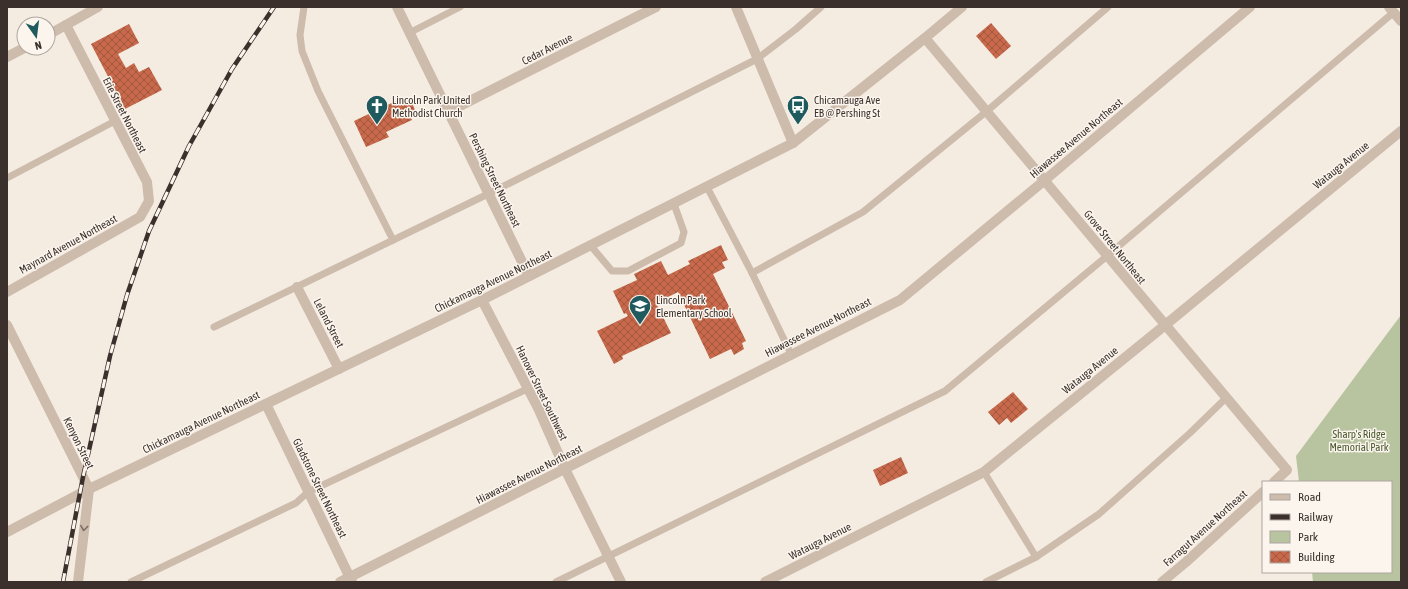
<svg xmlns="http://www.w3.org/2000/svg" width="1408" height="589" font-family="'Asap Condensed',sans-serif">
	<defs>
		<pattern id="building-cross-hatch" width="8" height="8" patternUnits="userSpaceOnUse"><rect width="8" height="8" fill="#c8694b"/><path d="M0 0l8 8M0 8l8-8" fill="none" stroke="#a4573f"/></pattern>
	</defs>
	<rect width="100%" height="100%" fill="#f4ebe1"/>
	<path fill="#b8c4a0" d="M1401,315V582H1313L1312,572H1391V482H1299L1296,456Z"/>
	<g fill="url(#building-cross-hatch)">
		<path d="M991,23L1011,46L996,59L976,36Z"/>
		<path d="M129,24L139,43L118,54L126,68L134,63L139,72L149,67L162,90L125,109L91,44Z"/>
		<path d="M402,98L405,104L411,101L416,112L410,115L412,120L386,132L389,137L366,147L354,121Z"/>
		<path d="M721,245L728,260L722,262L725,268L713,274L746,341L742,343L744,349L734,355L731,349L710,359L678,292L656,303L671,333L622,356L623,359L614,364L597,331L628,316L626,313L624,314L613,291L637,280L634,274L661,261L668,275L690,264L688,261Z"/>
		<path d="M1013,392L1028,409L1011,423L1007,418L999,425L988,412Z"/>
		<path d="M901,457L908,473L880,486L873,470Z"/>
	</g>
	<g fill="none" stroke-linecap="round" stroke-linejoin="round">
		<g stroke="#cdbbac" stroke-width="7">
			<path d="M304,7L300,35L302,51L318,91L393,240"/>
			<path d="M409,33L460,7"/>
			<path d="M7,178L115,121"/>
			<path d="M707,187L752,273L791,354"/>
			<path d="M591,246L612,271H628L681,243L684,232L674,204"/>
			<path d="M752,273L863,212L987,111L1108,7"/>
			<path d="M214,327L488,194L757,59L796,29L821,7"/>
			<path d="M984,472L1036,557"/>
			<path d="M131,582L296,503L308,492L527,389"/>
			<path d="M556,582L945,391L1107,256L1394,12"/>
			<path d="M986,582L1036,557L1099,514L1190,433L1226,398"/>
		</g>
		<g stroke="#cdbbac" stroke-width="10">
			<path d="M397,7L529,276"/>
			<path d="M736,7L793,143"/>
			<path d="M1389,7L1401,21"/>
			<path d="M48,35L98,7"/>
			<path d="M925,38C1046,182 1166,327 1287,470L1274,482"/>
			<path d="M7,57L24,48"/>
			<path d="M448,112L656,7"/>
			<path d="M297,287L339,369"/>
			<path d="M7,292L140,217L149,201L147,182L66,25"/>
			<path d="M482,300L539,410L565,469L621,582"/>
			<path d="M7,325L89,489L78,582"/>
			<path d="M266,404L352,582"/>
			<path d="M7,532L89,489L482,300L793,143L925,38L962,7"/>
			<path d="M340,582L900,300L1045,180L1250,7"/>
			<path d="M765,582L984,472L1164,326L1401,131"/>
			<path d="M1162,582L1186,562L1263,492"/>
		</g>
		<g stroke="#3b302b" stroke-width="4.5">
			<path id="rail" d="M63,582L83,477L110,356L127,295L149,231L189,146L232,69L274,7"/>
		</g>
		<use href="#rail" stroke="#fbf5ee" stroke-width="3" stroke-dasharray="9" stroke-linecap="butt"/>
	</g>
	<defs><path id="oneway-chevron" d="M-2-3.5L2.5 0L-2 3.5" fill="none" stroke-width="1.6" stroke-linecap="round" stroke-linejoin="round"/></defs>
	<use stroke="#7d6f65" href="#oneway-chevron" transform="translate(84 528) rotate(97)"/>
	<defs>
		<g id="church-pin" transform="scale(1.15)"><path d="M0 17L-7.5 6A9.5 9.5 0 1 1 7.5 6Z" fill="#1f5a5e" stroke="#fbf5ee"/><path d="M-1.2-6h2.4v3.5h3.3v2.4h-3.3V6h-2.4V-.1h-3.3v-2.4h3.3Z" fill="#fff"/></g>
		<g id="bus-pin" transform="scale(1.15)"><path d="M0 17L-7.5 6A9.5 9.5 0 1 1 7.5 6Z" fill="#1f5a5e" stroke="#fbf5ee"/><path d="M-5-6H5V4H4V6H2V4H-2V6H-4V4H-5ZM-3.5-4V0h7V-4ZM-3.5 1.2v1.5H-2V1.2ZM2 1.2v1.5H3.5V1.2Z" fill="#fff"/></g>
		<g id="school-pin" transform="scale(1.15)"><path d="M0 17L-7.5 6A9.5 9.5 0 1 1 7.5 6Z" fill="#1f5a5e" stroke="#fbf5ee"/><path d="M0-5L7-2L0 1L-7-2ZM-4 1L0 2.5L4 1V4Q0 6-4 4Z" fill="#fff"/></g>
	</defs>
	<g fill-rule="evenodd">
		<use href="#church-pin" x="377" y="106"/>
		<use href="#bus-pin" x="798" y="106"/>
		<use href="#school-pin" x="640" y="306"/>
	</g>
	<g text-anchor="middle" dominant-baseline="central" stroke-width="3" stroke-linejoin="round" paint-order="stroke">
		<g font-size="11" fill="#3b302b" stroke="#fbf5ee">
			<text transform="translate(547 49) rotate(-27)">Cedar Avenue</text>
			<text transform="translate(125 115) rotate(63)">Erie Street Northeast</text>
			<text transform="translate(1076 138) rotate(-40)">Hiawassee Avenue Northeast</text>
			<text transform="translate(1341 165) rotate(-39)">Watauga Avenue</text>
			<text transform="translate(495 180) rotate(64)">Pershing Street Northeast</text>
			<text transform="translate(68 244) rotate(-29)">Maynard Avenue Northeast</text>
			<text transform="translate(1115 247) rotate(51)">Grove Street Northeast</text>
			<text transform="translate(493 281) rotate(-26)">Chickamauga Avenue Northeast</text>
			<text transform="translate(329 323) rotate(63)">Leland Street</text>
			<text transform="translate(818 327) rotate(-27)">Hiawassee Avenue Northeast</text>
			<text transform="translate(1090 370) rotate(-39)">Watauga Avenue</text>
			<text transform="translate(542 393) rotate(64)">Hanover Street Southwest</text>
			<text transform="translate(201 422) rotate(-26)">Chickamauga Avenue Northeast</text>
			<text transform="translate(79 443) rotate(64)">Kenyon Street</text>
			<text transform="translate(529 474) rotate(-27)">Hiawassee Avenue Northeast</text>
			<text transform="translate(320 488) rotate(64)">Gladstone Street Northeast</text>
			<text transform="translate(1205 528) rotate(-42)">Farragut Avenue Northeast</text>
			<text transform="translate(820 541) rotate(-27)">Watauga Avenue</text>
		</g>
		<g font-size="11" fill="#3b302b" stroke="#fbf5ee" text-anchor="start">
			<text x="392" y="100">Lincoln Park United<tspan x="392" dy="13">Methodist Church</tspan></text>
			<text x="814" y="100">Chicamauga Ave<tspan x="814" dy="13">EB @ Pershing St</tspan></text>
			<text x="656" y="300">Lincoln Park<tspan x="656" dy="13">Elementary School</tspan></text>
		</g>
		<g font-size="11" fill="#4a5a2e" stroke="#fbf5ee">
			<text x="1359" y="434">Sharp's Ridge<tspan x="1359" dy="13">Memorial Park</tspan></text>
		</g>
	</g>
	<rect width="1408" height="589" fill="none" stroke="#3b302b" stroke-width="16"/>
	<rect x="1262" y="481" width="130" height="92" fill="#fbf5ee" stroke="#aea6a0"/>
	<rect x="1270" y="494" width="20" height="6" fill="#cdbbac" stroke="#aea6a0"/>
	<text x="1298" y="501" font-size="12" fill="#3b302b">Road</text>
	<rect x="1270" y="514" width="20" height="6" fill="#3b302b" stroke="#aea6a0"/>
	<text x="1298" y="521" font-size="12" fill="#3b302b">Railway</text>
	<rect x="1270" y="531" width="20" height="12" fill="#b8c4a0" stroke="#aea6a0"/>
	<text x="1298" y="541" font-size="12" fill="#3b302b">Park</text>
	<rect x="1270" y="551" width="20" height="12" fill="url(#building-cross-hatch)" stroke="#aea6a0"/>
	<text x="1298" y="561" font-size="12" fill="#3b302b">Building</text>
	<g transform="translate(36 36) rotate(166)"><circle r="19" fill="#fbf5ee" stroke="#aea6a0"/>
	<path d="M0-3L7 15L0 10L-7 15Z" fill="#1f5a5e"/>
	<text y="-6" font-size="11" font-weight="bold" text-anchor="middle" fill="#3b302b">N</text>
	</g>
</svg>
